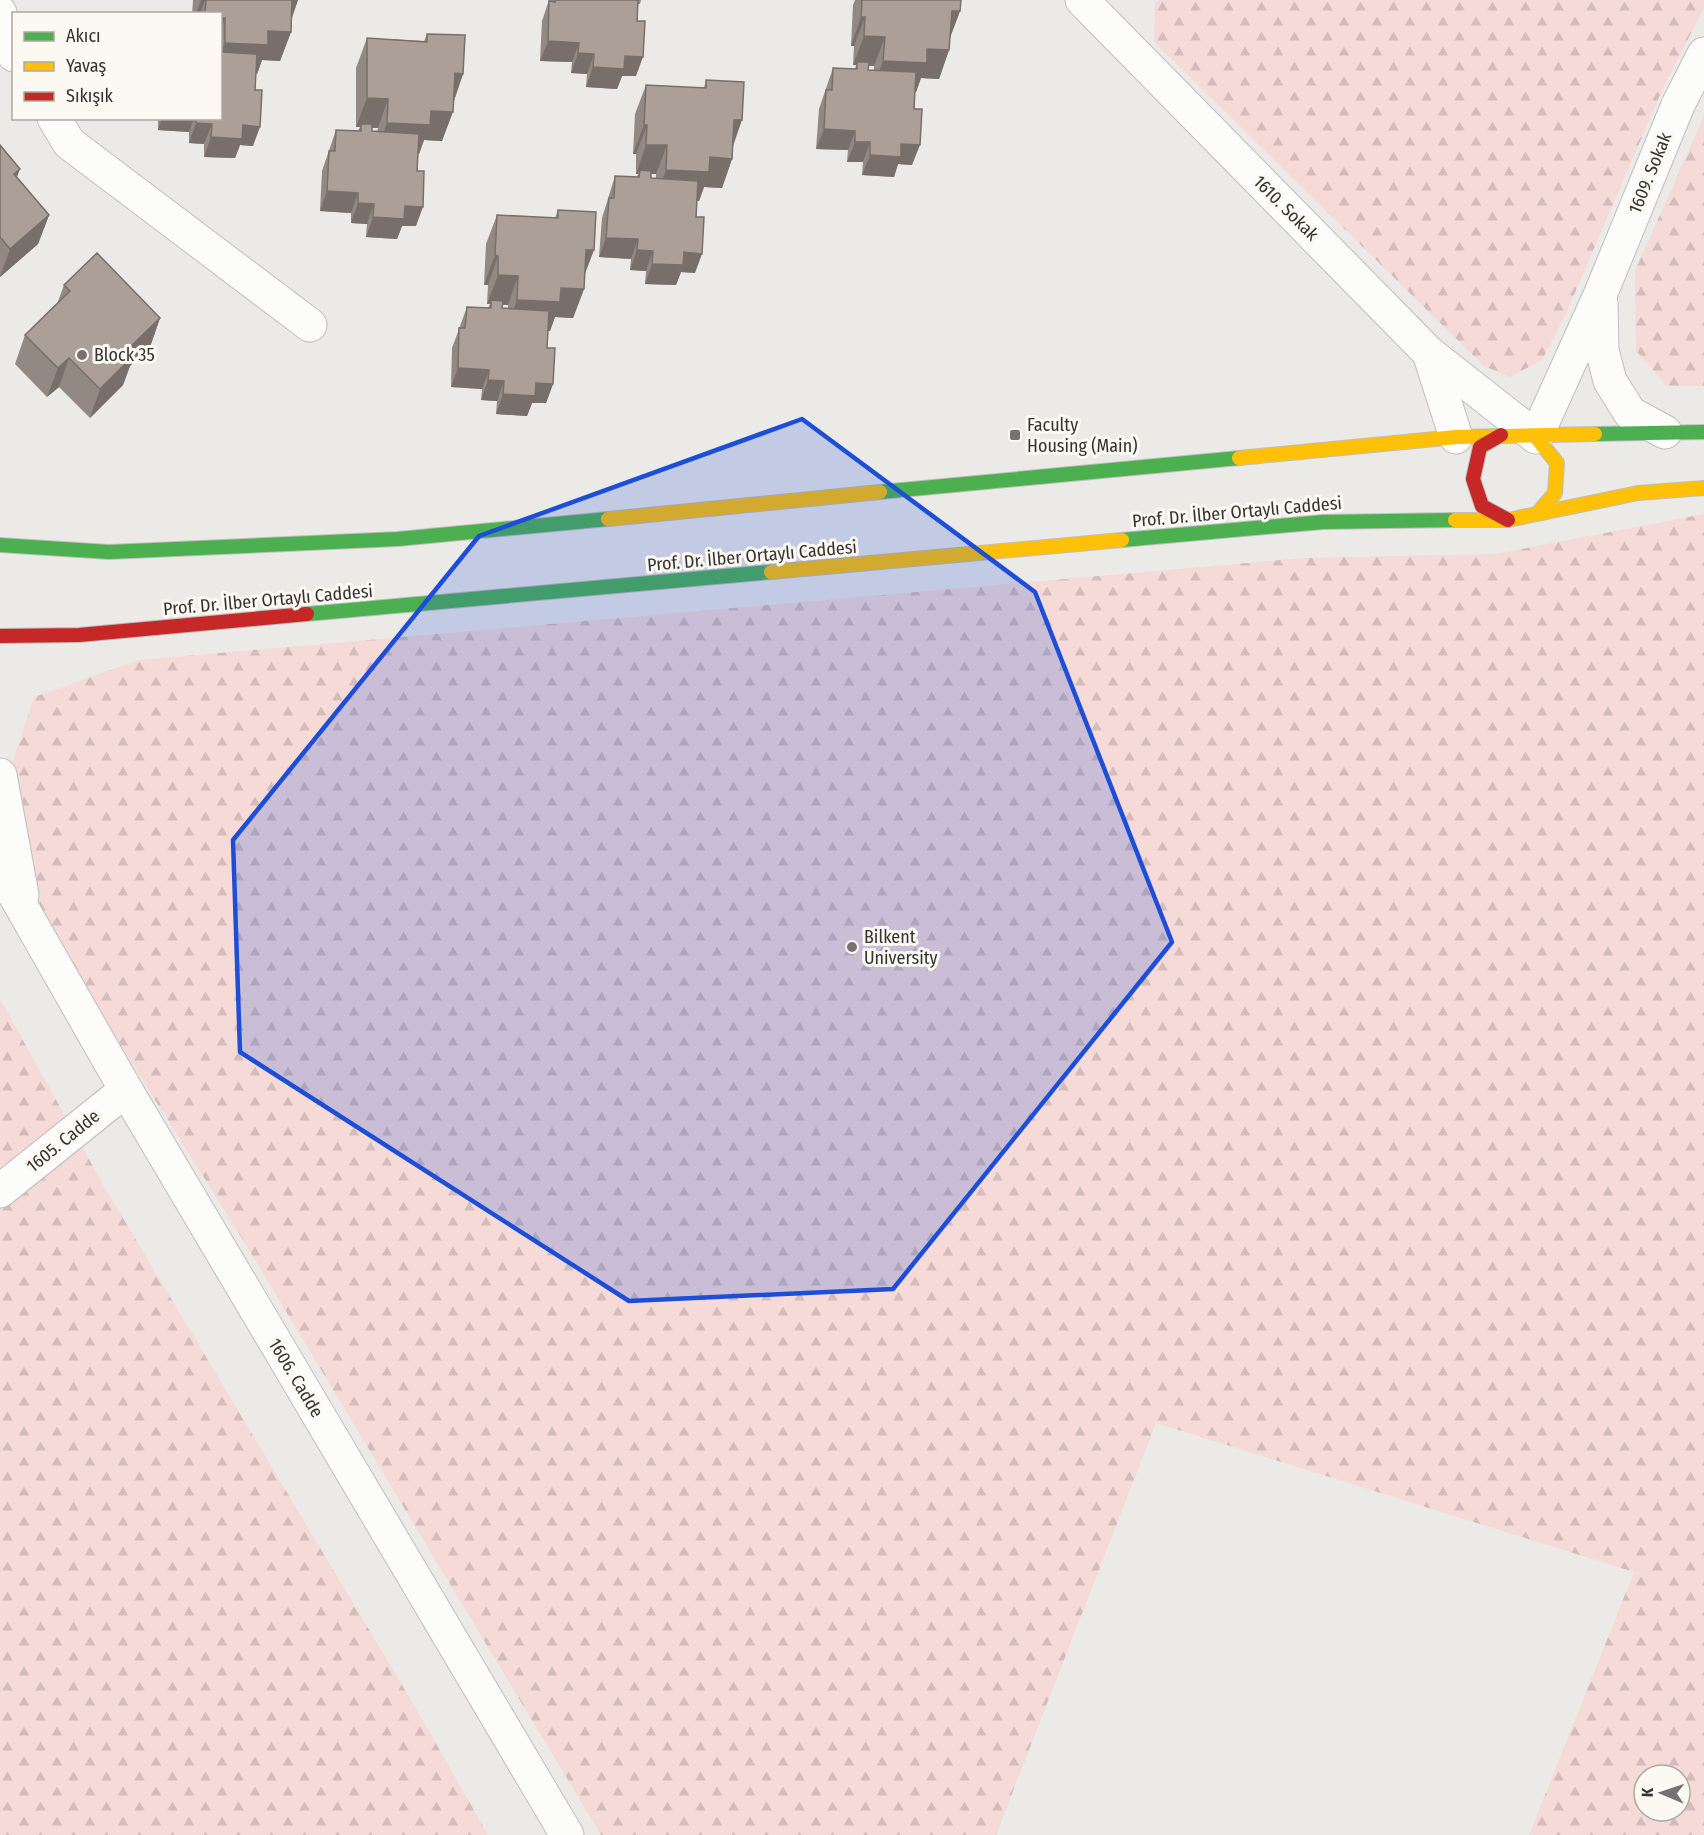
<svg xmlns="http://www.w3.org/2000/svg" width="1704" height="1835" font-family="'Fira Sans Condensed',sans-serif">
	<defs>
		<pattern id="forest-firs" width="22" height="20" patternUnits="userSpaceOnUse" patternTransform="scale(1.5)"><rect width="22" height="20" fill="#f5dad8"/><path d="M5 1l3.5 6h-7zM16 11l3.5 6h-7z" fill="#d3bcba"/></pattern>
	</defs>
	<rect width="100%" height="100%" fill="#eceae7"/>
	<g fill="url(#forest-firs)" fill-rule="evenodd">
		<path d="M1159,0H1704V8L1663,88L1564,318L1542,360L1510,377L1484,366L1154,42L1155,4Z"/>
		<path d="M1704,116V386H1667L1636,351L1635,271Z"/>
		<path d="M1704,514V1835H1529L1634,1572L1156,1423L996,1835H601L240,1235L40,917L10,770L34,697L139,660L1303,558L1496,554ZM1644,1775H1680V1811H1644Z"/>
		<path d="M0,999L105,1188L414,1705L488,1835H0Z"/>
	</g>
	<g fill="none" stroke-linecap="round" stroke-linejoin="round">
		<g stroke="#bfbebc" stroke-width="35">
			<g id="street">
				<path d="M1082,0L1429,353L1536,437L1601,293L1678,105L1704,54"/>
				<path d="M0,13L6,44L14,55"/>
				<path d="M54,118L69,143L310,325"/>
				<path d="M1601,303L1602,350L1610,381L1630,413L1665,432"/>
				<path d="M1429,353L1456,437"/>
				<path d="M0,775L22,895"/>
				<path d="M0,869L126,1090L567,1835"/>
				<path d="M0,1191L126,1090"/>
			</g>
		</g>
		<g stroke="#bfbebc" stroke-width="16">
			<g id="fast">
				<path d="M1595,434L1704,432"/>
				<path d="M880,492L1239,458"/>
				<path d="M1122,540L1323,522L1455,520"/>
				<path d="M0,545L109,552L398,539L608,519"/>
				<path d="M307,614L771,572"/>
			</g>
		</g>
		<g stroke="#bfbebc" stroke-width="16">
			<g id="slow">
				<path d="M1536,437L1557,463L1555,493L1538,513"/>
				<path d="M1239,458L1456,437L1595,434"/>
				<path d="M608,519L880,492"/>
				<path d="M1455,520H1508L1638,493L1704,488"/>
				<path d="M771,572L1122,540"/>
			</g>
		</g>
		<g stroke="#bfbebc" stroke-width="16">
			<g id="jam">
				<path d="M1501,435L1480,447L1473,479L1482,506L1508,520"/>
				<path d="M0,636L79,635L307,614"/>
			</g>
		</g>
		<use href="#street" stroke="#fcfcfb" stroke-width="33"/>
		<use href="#fast" stroke="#4caf50" stroke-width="14"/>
		<use href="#slow" stroke="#ffc107" stroke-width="14"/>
		<use href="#jam" stroke="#c62828" stroke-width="14"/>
	</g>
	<g fill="#938983" fill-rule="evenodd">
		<path d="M193,0H298L292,18L291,32L280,61L262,60L257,74H256L253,146L240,145L235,158L204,157V144L189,143V132L158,130V118H220V14H192Z"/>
		<path d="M549,0H641L640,4H638L636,76H622L617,89L586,87L587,74L571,73L572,62L540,61L542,21Z"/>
		<path d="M855,0H862L960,11L950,38L949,50L939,79L921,78L916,92H915L912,165L898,164L894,177L862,175L863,162H847L848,150L816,149L819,109L833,68L855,69L856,65H853L854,46H851L853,5ZM869,66H874V70H868Z"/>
		<path d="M427,34L463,74L454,101L442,141L424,140L419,154H418L416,226H402L397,239L366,237L367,224L351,223V213L320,211L322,171L336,130L358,131L360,127H356V68L367,38L424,41ZM372,128H378L377,132L372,131Z"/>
		<path d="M706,80L733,145L732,159L722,188L704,187L699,201L697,200L695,273L681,272L676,285L645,284L646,271L630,270L631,259L599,257L602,218L615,176L637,177L638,174H636V154H633L635,114L646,85L704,88ZM651,174H656V179L651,178Z"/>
		<path d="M0,145L17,177L49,215L38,244L0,277Z"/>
		<path d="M558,210L584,275V289L573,318L555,317L550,331H548L547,348L553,384L546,403H532L527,416L496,414L497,401L481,400L482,389L451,387L452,348L467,307L488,308L490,304H487L488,285H484L486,244L497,215L555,218ZM503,305H508V309L502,308Z"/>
		<path d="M64,285L160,318L150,347L130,366L123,385L90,418L59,387L47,397L15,364L25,335L57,304Z"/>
	</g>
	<g fill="#786f6a">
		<path d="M201,0H205L200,14H196Z"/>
		<path d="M290,0H298L290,22Z"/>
		<path d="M952,11H960L949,40Z"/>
		<path d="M861,17H865L854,46H851Z"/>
		<path d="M220,18H225L220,32Z"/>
		<path d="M268,31L291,32L280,61L262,60L257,74L220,72V54L225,43Z"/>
		<path d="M864,36L885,37L874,66L857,65V62L856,65H853Z"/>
		<path d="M548,41L579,43L572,62L540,61Z"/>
		<path d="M927,49L949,50L939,79L921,78L916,92L873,90L883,61Z"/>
		<path d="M578,53L594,54L587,74L571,73Z"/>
		<path d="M625,56L643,57L636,76H622L617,89L586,87L593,67Z"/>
		<path d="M455,73L463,74L453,103Z"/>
		<path d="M367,98L388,99L378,128L361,127V124L360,127H356Z"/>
		<path d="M431,111L453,112L442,141L424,140L419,154L376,152L387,123Z"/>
		<path d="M162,118H194L189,132L158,130Z"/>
		<path d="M734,120H742L732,149Z"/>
		<path d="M196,123L212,124L204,144L189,143Z"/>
		<path d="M243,125L260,127L253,146L240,145L235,158L204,157L211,137Z"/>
		<path d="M644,125H647L636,154H633Z"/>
		<path d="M824,129L855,131L848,150L816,149Z"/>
		<path d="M855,142H870L863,162H847Z"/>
		<path d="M901,144L920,145L912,165L898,164L894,177L862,175L870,155Z"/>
		<path d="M646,145H667L656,174H640V170L638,174H636Z"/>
		<path d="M710,157L732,159L722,188L704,187L699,201L655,199L666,170Z"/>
		<path d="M20,169L9,198L14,174Z"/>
		<path d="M327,191L358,193L351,213L320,211Z"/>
		<path d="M358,203L374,204L367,224L351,223Z"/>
		<path d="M405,206L423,207L416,226H402L397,239L366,237L373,217Z"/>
		<path d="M49,215L38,244L0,277L10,249Z"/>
		<path d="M606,238L638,239L631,259L599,257Z"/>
		<path d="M586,250H594L583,279Z"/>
		<path d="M637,250L653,251L646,271L630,270Z"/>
		<path d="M684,252L702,254L695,273L681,272L676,285L645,284L652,264Z"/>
		<path d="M495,255L498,256L488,285H484Z"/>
		<path d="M498,275L518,276L508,305L491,304V300L490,304H487Z"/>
		<path d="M561,288L584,289L573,318L555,317L550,331L506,329L517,300Z"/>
		<path d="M160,318L150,347L130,366L123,385L90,418L100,389L127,350Z"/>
		<path d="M69,358L59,387L47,397L58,368Z"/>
		<path d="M458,368L489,370L482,389L451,387Z"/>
		<path d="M488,380L504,381L497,401L481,400Z"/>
		<path d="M536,383L553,384L546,403H532L527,416L496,414L503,394Z"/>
	</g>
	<g fill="#ab9f98" stroke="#786f6a" stroke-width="1.5">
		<path d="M206,0H292L291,32L268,31V45L225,43V18H220V14H205Z"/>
		<path d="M555,0H638L637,21H645L643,57L625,56L624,69L593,67L594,54L578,53L579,43L548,41L549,1L555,2Z"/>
		<path d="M862,0H961L960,11H952L949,50L927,49V63L883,61L885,37L864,36L865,17H861Z"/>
		<path d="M427,34L465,35L463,74L455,73L453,112L431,111L430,125L387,123L388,99L367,98V38L427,42Z"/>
		<path d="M220,52L257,54L255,90H262L260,127L243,125L242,139L211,137L212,124L196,123V118H220Z"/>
		<path d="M857,62H869L868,70L916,72L914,109H922L920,145L901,144V157L870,155V142H855V131L824,129L826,90H832L833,68L857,69Z"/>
		<path d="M706,80L744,82L742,120H734L732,159L710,157L709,172L666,170L667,145H646L647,125H644L646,85L706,88Z"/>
		<path d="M361,124H372V131L419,134L417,171H424L423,207L405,206L404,219L373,217L374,204L358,203V193L327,191L329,151H335L336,130L361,131Z"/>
		<path d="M0,145L20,169L14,174L49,215L10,249L0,237Z"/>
		<path d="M640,170L651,171V178L698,181L696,217H704L702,254L684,252L683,265L652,264L653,251L637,250L638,239L606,238L609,198H614L615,176L639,177Z"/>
		<path d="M558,210L596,212L594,250H586L584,289L561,288L560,302L517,300L518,276L498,275V256L495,255L497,215L558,218Z"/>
		<path d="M97,253L160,318L127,350L133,356L100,389L69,358L58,368L25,335L70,291L64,285Z"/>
		<path d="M491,300L503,301L502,308L549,311L547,348H555L553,384L536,383L535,396L503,394L504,381L488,380L489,370L458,368L459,328H465L467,307L491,308Z"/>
	</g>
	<path fill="#1d4ed8" fill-opacity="0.2" stroke="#1d4ed8" stroke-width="4.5" stroke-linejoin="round" d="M802,419L1035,592L1172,942L893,1289L629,1301L240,1052L233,840L479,536Z"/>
	<g fill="#757371" stroke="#fcf8f2" stroke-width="2">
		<circle cx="82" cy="355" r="6"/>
		<rect x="1009" y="429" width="12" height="12" rx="3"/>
		<circle cx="852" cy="947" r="6"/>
	</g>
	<g text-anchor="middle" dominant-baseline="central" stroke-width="6" stroke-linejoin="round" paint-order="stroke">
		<g font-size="18" fill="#353331" stroke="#fcf8f2">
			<text transform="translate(1650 173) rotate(-68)">1609. Sokak</text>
			<text transform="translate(1286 208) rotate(45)">1610. Sokak</text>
			<text transform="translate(1237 512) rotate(-5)">Prof. Dr. İlber Ortaylı Caddesi</text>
			<text transform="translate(752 556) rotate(-5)">Prof. Dr. İlber Ortaylı Caddesi</text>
			<text transform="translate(268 600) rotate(-5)">Prof. Dr. İlber Ortaylı Caddesi</text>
			<text transform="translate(63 1141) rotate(-39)">1605. Cadde</text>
			<text transform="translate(296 1378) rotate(59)">1606. Cadde</text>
		</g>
		<g font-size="18" fill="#353331" stroke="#fcf8f2" text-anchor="start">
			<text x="94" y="355">Block 35</text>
			<text x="1027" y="425">Faculty<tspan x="1027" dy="21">Housing (Main)</tspan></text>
			<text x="864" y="937">Bilkent<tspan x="864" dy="21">University</tspan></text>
		</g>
	</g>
	<rect x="12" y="12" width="210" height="108" fill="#fcf8f2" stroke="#aca9a5" stroke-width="1.5"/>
	<rect x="24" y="32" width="30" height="9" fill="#4caf50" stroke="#aca9a5" stroke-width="1.5"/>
	<text x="66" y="42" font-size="18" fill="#353331">Akıcı</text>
	<rect x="24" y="62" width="30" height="9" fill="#ffc107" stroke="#aca9a5" stroke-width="1.5"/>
	<text x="66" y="72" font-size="18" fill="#353331">Yavaş</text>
	<rect x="24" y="92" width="30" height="9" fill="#c62828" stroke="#aca9a5" stroke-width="1.5"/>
	<text x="66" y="102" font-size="18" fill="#353331">Sıkışık</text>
	<g transform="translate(1662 1793) rotate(272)"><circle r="28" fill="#fcf8f2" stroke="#aca9a5" stroke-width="1.5"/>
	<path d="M0-4.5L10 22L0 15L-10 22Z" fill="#757371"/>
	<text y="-9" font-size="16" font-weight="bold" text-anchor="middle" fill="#353331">K</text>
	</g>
</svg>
